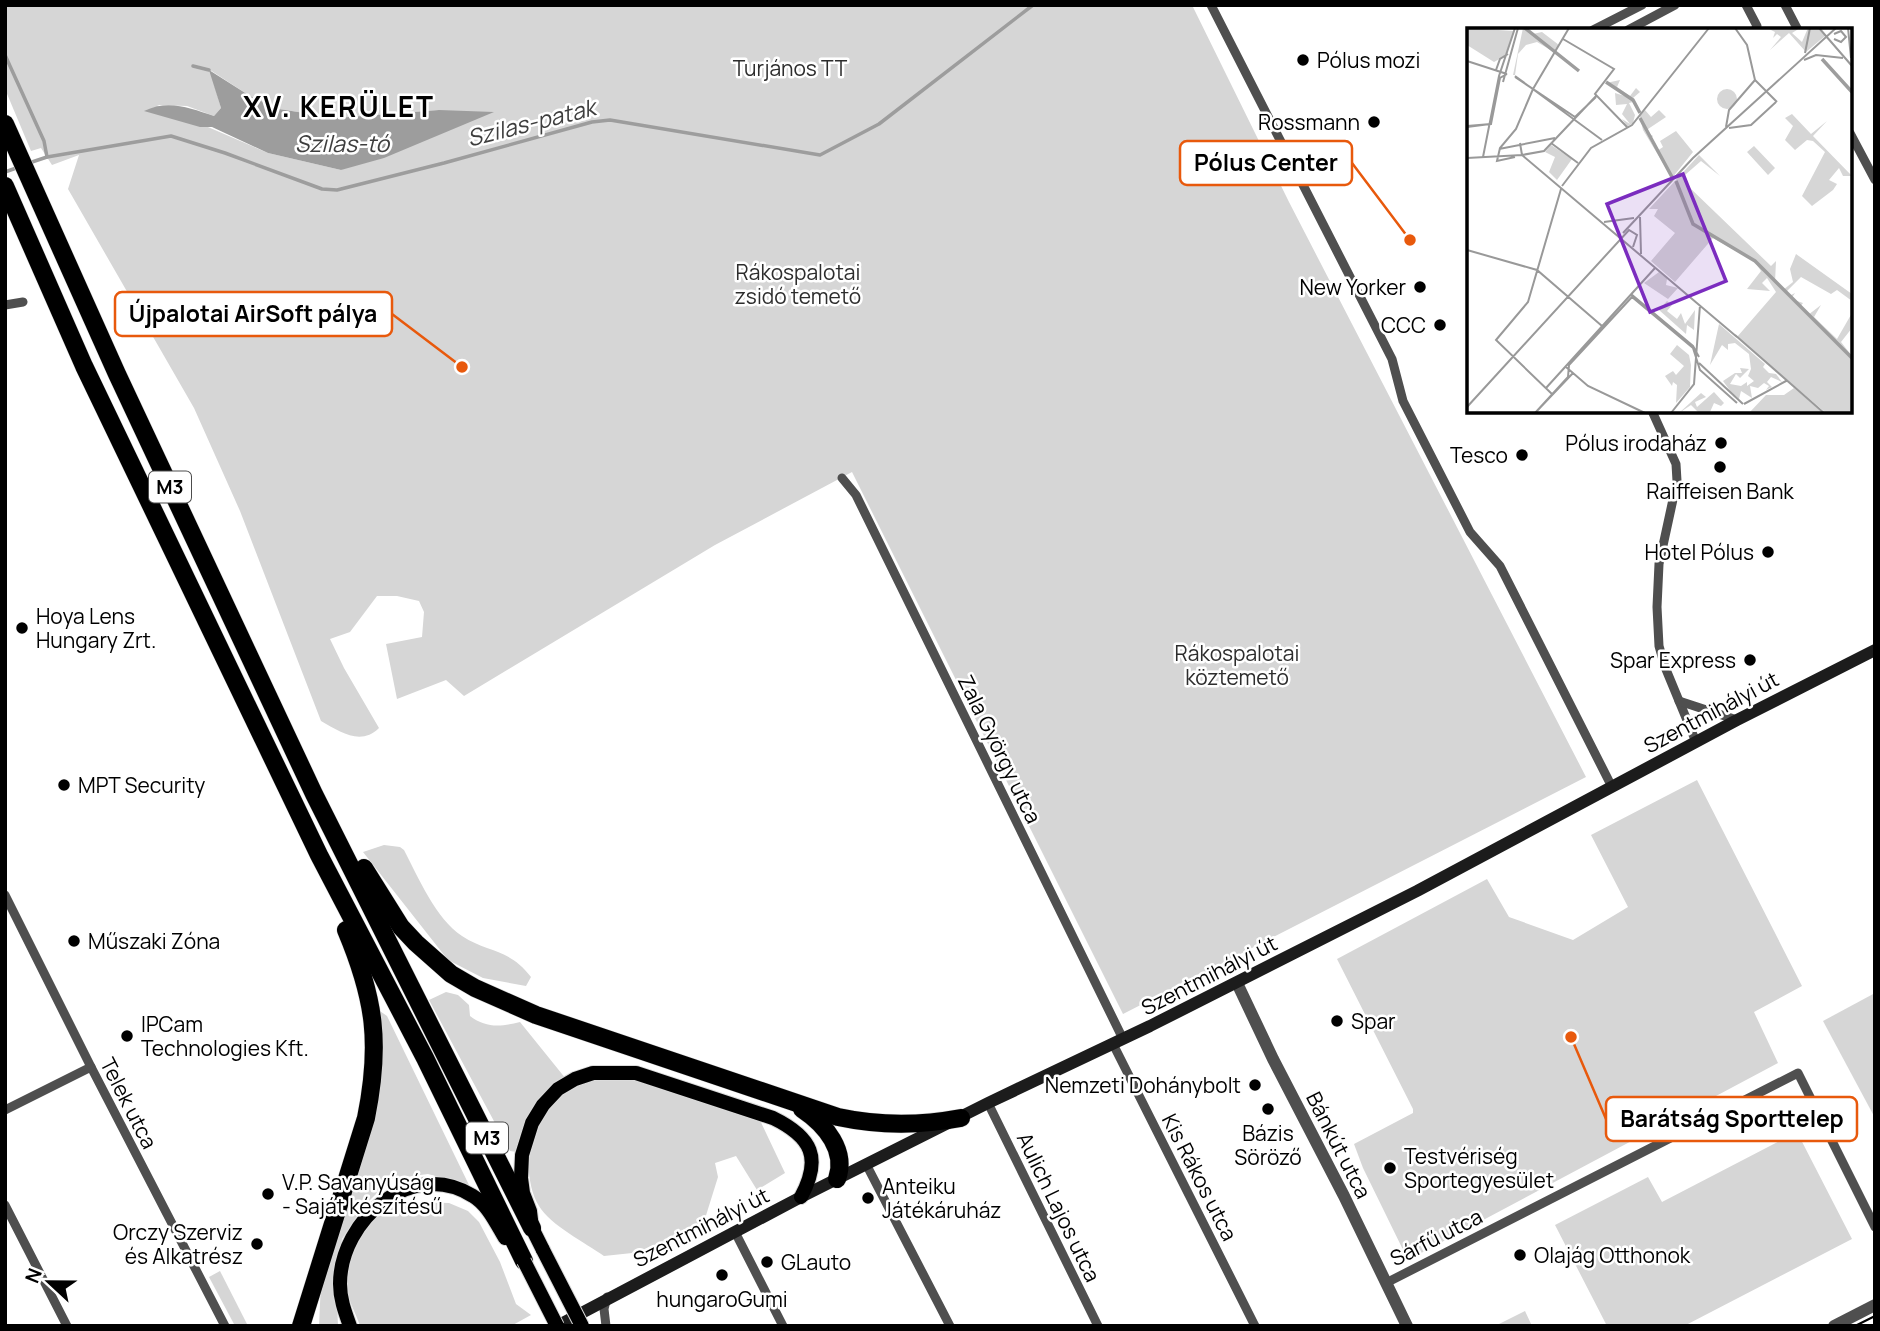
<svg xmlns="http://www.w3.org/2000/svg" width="1880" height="1331" font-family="Manrope,sans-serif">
	<rect width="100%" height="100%" fill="#fff"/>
	<g fill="#d6d6d6" fill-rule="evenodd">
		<path d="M5,5H1192L1289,202L1586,777L1123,1014L852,472L715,545L464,696L446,680L397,699L386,644L422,637L424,612L419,601L397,596H377L350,632L330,639L344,668L379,728C361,746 340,732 321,721L240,511L194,408L68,189L79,155L52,165L41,148L31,151L5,89ZM210,70L250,96L279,109L336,118L439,110L341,170L268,153L157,105L187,106L214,116L221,108Z"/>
		<path d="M1697,780L1802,986L1754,1012L1778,1063L1408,1260L1363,1168L1354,1144L1413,1113V1109L1337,959L1487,879L1509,917L1573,940L1628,907L1591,835Z"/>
		<path d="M384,845L400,847L404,850C418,877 436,919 462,936C488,953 509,948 531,977L526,986L483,978L448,960L363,852Z"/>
		<path d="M446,992L458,995L469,1005L470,1016C486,1028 500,1027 520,1022L566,1079C539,1098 521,1118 517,1152L510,1151L429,1000Z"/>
		<path d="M1875,993V1118L1823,1021Z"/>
		<path d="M377,1009L387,1016L469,1185L428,1174L391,1179L363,1207L342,1239L336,1280L338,1326H319L321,1282L356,1182L381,1071Z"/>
		<path d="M597,1076L630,1077L758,1116L785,1173L757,1190L736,1156L715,1163L718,1177L703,1225L651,1251L604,1256C586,1243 550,1225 539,1206C525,1184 525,1140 539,1117C552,1097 576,1086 597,1076Z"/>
		<path d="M1797,1132L1852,1239L1684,1326H1607L1555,1225L1648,1177L1662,1202Z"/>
		<path d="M417,1202L449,1203L468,1211L479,1222L500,1262L516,1304L531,1315L511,1326H360C356,1314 349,1302 347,1290C343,1257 363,1217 396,1206C402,1203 410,1203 417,1202Z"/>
		<path d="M220,1271L248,1326H235L209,1277Z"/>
		<path d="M1525,1311L1532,1326H1495Z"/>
	</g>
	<path fill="#9d9d9d" d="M209,70L250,96L279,109L336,118L439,110L494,112L384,158L341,170L268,153L212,127H200L144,111C168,99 190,108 214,116L221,108Z"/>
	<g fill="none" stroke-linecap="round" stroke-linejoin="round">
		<g stroke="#9d9d9d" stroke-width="3.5">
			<path d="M5,55L44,141L47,157"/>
			<path d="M193,66L209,70"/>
			<path d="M29,163L47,157L171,136L225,153L322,189L337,190L444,163L592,122L610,120L820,155L879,124L1033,5"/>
			<path d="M5,172L19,167"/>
		</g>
		<g stroke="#dbdbdb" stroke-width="16">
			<g id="primary">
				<path d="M543,1250L532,1228L530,1211L523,1193L521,1178L522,1155L532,1123L543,1105L558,1089L575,1079L593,1073H636L773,1118C812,1137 822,1158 801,1197"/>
				<path d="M350,1326C345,1312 340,1299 340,1284C340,1220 412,1157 473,1196C488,1205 496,1223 505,1238"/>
			</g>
		</g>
		<g stroke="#dbdbdb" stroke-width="19">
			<g id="motorway">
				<path d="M5,124L117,374L314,794L532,1228"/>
				<path d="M5,186L84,366L319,855L425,1058L524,1261"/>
				<path d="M364,868L401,927L416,943L451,974L475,988L536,1015L838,1117C880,1126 918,1126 961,1118"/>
				<path d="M802,1109C826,1125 847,1151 837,1179"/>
				<path d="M301,1326L366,1118C381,1044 375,999 346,930"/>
			</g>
		</g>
		<g stroke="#4f4f4f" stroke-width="9">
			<path d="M1211,5L1392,359L1403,401L1470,532L1500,566L1612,787"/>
			<path d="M1746,5L1757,26L1755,30"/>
			<path d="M1785,5L1798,30"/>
			<path d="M1593,30L1642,5"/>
			<path d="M1628,30L1675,5"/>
			<path d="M1850,133L1875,180"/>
			<path d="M5,305L23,302"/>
			<path d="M1652,411L1676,464L1677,481L1659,564L1657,607L1659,646L1665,667L1696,742"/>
			<path d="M842,478L856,495L1123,1039"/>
			<path d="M1679,701L1737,720"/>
			<path d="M5,895L91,1067L225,1326"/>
			<path d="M1113,1044L1255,1326"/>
			<path d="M988,1103L1098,1326"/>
			<path d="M5,1110L91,1067"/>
			<path d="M866,1164L950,1326"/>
			<path d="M5,1205L67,1326"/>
			<path d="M735,1232L783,1326"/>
			<path d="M1386,1283L1798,1073L1875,1227"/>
			<path d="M606,1326L604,1309L607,1297"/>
		</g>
		<g stroke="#4f4f4f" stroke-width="12">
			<path d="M1237,983L1273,1059L1344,1196L1407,1326"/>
			<path d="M1834,1326L1875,1305"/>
		</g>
		<path stroke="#1c1c1c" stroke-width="12" d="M557,1326L801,1197L988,1103L1150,1026L1417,891L1737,720L1875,650"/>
		<use href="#primary" stroke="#000" stroke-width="14"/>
		<use href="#motorway" stroke="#000" stroke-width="18"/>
		<path stroke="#000" stroke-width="2" d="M1855,1326L1875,1316"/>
		<g stroke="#dbdbdb" stroke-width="16" stroke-linecap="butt">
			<g id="primary-bridge">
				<path d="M543,1250L582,1326"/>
				<path d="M524,1261L557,1326"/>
			</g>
		</g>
		<use href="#primary-bridge" stroke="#000" stroke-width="14"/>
	</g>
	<g fill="#000" stroke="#fff" stroke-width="2.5">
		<circle cx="1303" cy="60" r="7"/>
		<circle cx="1374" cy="122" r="7"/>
		<circle cx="1420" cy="287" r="7"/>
		<circle cx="1440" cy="325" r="7"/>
		<circle cx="1721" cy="443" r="7"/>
		<circle cx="1522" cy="455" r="7"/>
		<circle cx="1720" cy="467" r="7"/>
		<circle cx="1768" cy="552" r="7"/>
		<circle cx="22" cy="628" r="7"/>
		<circle cx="1750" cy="660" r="7"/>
		<circle cx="64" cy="785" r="7"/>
		<circle cx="74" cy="941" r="7"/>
		<circle cx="1337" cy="1021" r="7"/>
		<circle cx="127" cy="1036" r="7"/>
		<circle cx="1255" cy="1085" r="7"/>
		<circle cx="1268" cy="1109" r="7"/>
		<circle cx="1390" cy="1168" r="7"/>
		<circle cx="268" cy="1194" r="7"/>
		<circle cx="868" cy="1198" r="7"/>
		<circle cx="257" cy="1244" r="7"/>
		<circle cx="1520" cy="1255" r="7"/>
		<circle cx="767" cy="1262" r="7"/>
		<circle cx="722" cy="1275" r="7"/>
	</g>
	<g text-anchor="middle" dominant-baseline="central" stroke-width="5" stroke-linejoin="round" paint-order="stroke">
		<g fill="#fff" stroke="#4c4c4c" stroke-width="2">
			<rect x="149" y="471.5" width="42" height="31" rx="5"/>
			<rect x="466" y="1122.5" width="42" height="31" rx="5"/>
		</g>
		<g font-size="19" font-weight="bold" fill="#000">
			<text x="170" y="487">M3</text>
			<text x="487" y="1138">M3</text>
		</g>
		<g font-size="21" fill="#000" stroke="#fff" text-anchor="start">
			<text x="1317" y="60">Pólus mozi</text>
			<text x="1360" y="122" text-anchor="end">Rossmann</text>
			<text x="1406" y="287" text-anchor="end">New Yorker</text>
			<text x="1426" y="325" text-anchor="end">CCC</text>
			<text x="1707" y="443" text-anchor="end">Pólus irodaház</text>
			<text x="1508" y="455" text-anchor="end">Tesco</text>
			<text x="1720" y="491" text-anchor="middle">Raiffeisen Bank</text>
			<text x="1754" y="552" text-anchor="end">Hotel Pólus</text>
			<text x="36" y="616">Hoya Lens<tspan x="36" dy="24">Hungary Zrt.</tspan></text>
			<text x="1736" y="660" text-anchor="end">Spar Express</text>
			<text x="78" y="785">MPT Security</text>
			<text x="88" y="941">Műszaki Zóna</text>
			<text x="1351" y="1021">Spar</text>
			<text x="141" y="1024">IPCam<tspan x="141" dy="24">Technologies Kft.</tspan></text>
			<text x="1241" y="1085" text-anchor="end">Nemzeti Dohánybolt</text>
			<text x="1268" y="1133" text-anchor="middle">Bázis<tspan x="1268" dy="24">Söröző</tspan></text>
			<text x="1404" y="1156">Testvériség<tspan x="1404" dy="24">Sportegyesület</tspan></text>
			<text x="282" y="1182">V.P. Savanyúság<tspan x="282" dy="24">- Saját készítésű</tspan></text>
			<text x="882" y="1186">Anteiku<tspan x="882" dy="24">Játékáruház</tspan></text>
			<text x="243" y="1232" text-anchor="end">Orczy Szerviz<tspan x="243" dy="24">és Alkatrész</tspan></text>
			<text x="1534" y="1255">Olajág Otthonok</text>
			<text x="781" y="1262">GLauto</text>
			<text x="722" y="1299" text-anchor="middle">hungaroGumi</text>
		</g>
		<g font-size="21" fill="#2d2d2d" stroke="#fff">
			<text x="790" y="68">Turjános TT</text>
			<text x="798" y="272">Rákospalotai<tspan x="798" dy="24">zsidó temető</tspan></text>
			<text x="1237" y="653">Rákospalotai<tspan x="1237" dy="24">köztemető</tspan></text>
		</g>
		<g font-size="21" fill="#000" stroke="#fff">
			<text transform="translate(1711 712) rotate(-28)">Szentmihályi út</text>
			<text transform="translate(1000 749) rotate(64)">Zala György utca</text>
			<text transform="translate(1209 975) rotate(-27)">Szentmihályi út</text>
			<text transform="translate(129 1103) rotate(63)">Telek utca</text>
			<text transform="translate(1339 1145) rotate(63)">Bánkút utca</text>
			<text transform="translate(1200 1177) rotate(63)">Kis Rákos utca</text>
			<text transform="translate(1059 1207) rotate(64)">Aulich Lajos utca</text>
			<text transform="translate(701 1227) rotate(-27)">Szentmihályi út</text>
			<text transform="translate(1436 1237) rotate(-27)">Sárfű utca</text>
		</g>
		<g font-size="23" font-style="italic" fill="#3e3e3e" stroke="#fff">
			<text transform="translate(531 122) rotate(-14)">Szilas-patak</text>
			<text x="342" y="143">Szilas-tó</text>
		</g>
		<g font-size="28" font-weight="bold" letter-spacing="2" fill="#000" stroke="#fff">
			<text x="339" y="106">XV. KERÜLET</text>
		</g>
	</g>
	<g transform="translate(1467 28)">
		<rect width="385" height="385" fill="#fff"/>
		<path d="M0,0L47,3L38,28L27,34L0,17ZM56,0L66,6L75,4L92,17L87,24L70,14L59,17L51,26L48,47H46ZM300,0H333L325,5L335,14L341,0H351L358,8L339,24L322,5L303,22L314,9L310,6L306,10L308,4ZM153,52L150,59L163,68L169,60L173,64L166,70L173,83L166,74L162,75L168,87L166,95L161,98H160L155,91L163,96L155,86L160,76L149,77L148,65L161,69L139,55ZM250 71a10 10 0 1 1 20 0a10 10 0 1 1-20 0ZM178,82L184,89L192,82L199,89L178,103L186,108L183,112L190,123L196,119L193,113L209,103L226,124L205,150L176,102L172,86ZM325,86L344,106L360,93L346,108L385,148H376L372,140L362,152L370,156L366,162L345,178L335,168L358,124L346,113L340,112L328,122L318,112L326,98L318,90ZM84,117L105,131L90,152L82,144L88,129L78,124ZM287,118L308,140L301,147L280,124ZM232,127L253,148L234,133L218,147L222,159L304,238L309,233L308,254L316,262L326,254L323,241L329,226L385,266V273L370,262L364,266L334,249L319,264L322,268L328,265L324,271L336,275L333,279L341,287L354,277L347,289L370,311L385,285V300L374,314L385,328V385H359L270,309L309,264L300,250L295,255L303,263L280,261L294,243L287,233L246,210L208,254L184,233L208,205L187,188L191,181H182ZM192,244L200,251L199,257L211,260L201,271L177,255ZM200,273L205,277L200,283L210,291L214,285L218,296L228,282L227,302L220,297L219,306L192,282ZM252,296L298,336L296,339L302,345L309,346L315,354L304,349L300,354L305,359L299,362L302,358L297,355L291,360L283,358L285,370L274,363L272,371L264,364L256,353L268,345H275L273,340L282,341L273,350L269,346L263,356L274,358L280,354V358L287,353L281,348L284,341L282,326L268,315L261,316V322L255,317L243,337ZM210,317L222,327L224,337L223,359L209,375L210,357L206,354L205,358L198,348L206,343L209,347L217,338L203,326ZM327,360L356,385H282L299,367H317ZM247,364L257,375L254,378L247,375L243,384L232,385L224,377L212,385L234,365L239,369L228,374L230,379Z" fill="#d6d6d6"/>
		<path fill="none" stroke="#9d9d9d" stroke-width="3.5" d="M58,0L112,43M355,31L385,64M139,54L166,72L173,85M173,90L205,149M209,153L226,196L288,233L385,330"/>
		<path fill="none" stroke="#999" stroke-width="2" d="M268,0L280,17L288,52L310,74M352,0L385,38M381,0L384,30M367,6L374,3L379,9L374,14L367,11M96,11L147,41L128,66L160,99M338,25L343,0M337,32L349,27L376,30M0,33L40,46M29,42L33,31L41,26M48,48L135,112M48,49L108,89L129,69M36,54L51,0M0,98L24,96L33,50L40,46M0,99L23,96M259,99L262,82L288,52M262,100L284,97L309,74M53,115L55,127L77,123L130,67M84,115L111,135M32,121L88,110M16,129L32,48L48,0M48,129L30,133L33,120L49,101L66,61L102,0M0,130L55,127L270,309M95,158L124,120L165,97L242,0M173,189L174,226M137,194L167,190M156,205L226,130L369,0M0,222L70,242L135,298M164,266L226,318L232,329M268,307L357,385M232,335L276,376M99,339L121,358L178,385M79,360L188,240M86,367L29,312L61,274L94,161M277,376L319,353M0,379L162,202L170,207L166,219M68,385L106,345M68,385L101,349L102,337L165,269L226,320L233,342L270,375M204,385L227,356L233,277"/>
		<path fill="#7b2cbf" fill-opacity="0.15" stroke="#7b2cbf" stroke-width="3.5" d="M216,146L259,253L183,284L140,176Z"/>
		<rect width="385" height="385" fill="none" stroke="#000" stroke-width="3.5"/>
	</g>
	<path fill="none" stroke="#e8590c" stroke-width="2.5" d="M1410 240L1352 163M462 367L392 314M1571 1037L1606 1119"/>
	<g fill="#e8590c" stroke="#fff" stroke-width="2.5">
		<circle cx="1410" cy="240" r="7"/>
		<circle cx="462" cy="367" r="7"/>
		<circle cx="1571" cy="1037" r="7"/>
	</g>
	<g fill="#fff" stroke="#e8590c" stroke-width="2.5">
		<rect x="1180" y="141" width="172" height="44" rx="7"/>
		<rect x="115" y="292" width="277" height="44" rx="7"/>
		<rect x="1606" y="1097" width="251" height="44" rx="7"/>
	</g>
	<g font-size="23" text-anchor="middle" font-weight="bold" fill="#000">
		<text x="1266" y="171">Pólus Center</text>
		<text x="253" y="322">Újpalotai AirSoft pálya</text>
		<text x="1732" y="1127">Barátság Sporttelep</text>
	</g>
	<rect width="1880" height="1331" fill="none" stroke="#000000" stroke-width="14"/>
	<g transform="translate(49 1282) rotate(292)" stroke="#ffffff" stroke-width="5" paint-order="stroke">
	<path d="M0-5L12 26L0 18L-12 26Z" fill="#000000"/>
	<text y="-10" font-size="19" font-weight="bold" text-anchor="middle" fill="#000000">N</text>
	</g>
</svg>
